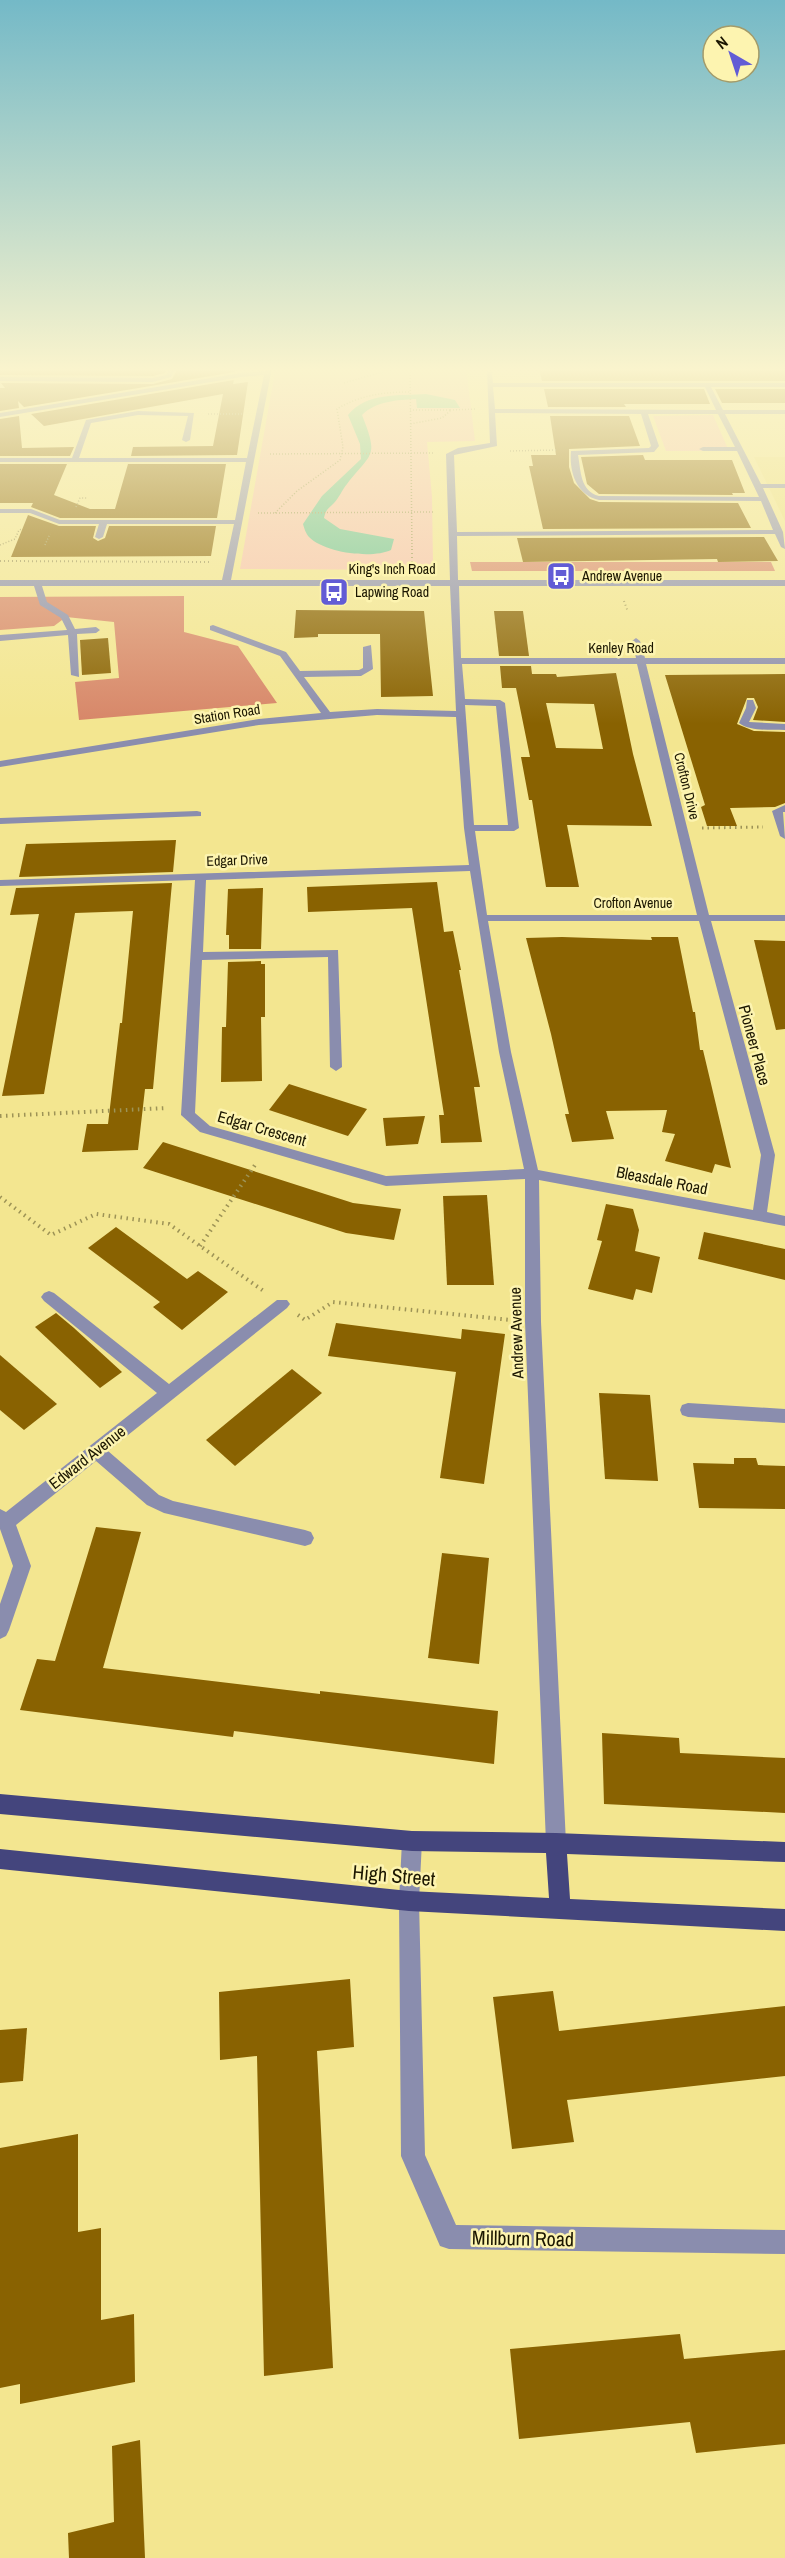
<svg xmlns="http://www.w3.org/2000/svg" width="785" height="2558" font-family="'Archivo Narrow',sans-serif">
	<rect width="100%" height="100%" fill="#f3e690"/>
	<path fill="#eee080" d="M754,457H785V521Z"/>
	<g fill="#f7c1ad">
		<path d="M276,366L466,367L475,441L427,442L432,497L433,565L425,570L240,569Z"/>
		<path d="M713,415L729,451H666L653,416Z"/>
	</g>
	<g fill="#d78668">
		<path d="M470,562H771L775,571H472Z"/>
		<path d="M184,596V632L238,646L277,703L79,720L75,682L119,678L114,622L66,617L54,626L0,630V597Z"/>
	</g>
	<path fill="#67c195" d="M426,394L455,400L460,408H417L416,399C397,400 376,401 362,415C379,458 372,452 347,484C342,490 339,498 334,503C328,509 326,509 324,518L340,529L394,539L391,550C372,559 325,553 309,537C306,534 304,528 303,524L322,496L361,459L360,444L348,415C367,392 398,396 426,394Z"/>
	<g fill="#896201" fill-rule="evenodd">
		<path d="M0,366L144,367L168,366L165,373L153,376L0,375Z"/>
		<path d="M179,366H236L235,372L24,407L18,401L19,408L0,411V388H5L1,383L153,384L172,379Z"/>
		<path d="M539,369H785V381H542Z"/>
		<path d="M234,380L233,384L248,382L237,455L131,456L133,447L213,446L223,394L44,426L31,414Z"/>
		<path d="M544,389H704L710,404H624L626,407H548Z"/>
		<path d="M715,389H785V403H722Z"/>
		<path d="M19,416L22,448L74,447L70,456H0V419Z"/>
		<path d="M550,416H629L640,446L569,449V467L574,483L590,499L599,502L738,503L751,528L543,529L529,466H533L531,455H556Z"/>
		<path d="M643,455L645,460H732L745,493H732L733,495L599,494L587,484L581,457Z"/>
		<path d="M0,464H67L54,495L90,509H115L128,464H226L217,518H60L31,507L33,503H0Z"/>
		<path d="M28,515L59,526H96L93,538L98,541L105,538L109,526H216L211,556L11,557Z"/>
		<path d="M764,537L778,561L718,562L717,559L523,562L517,538Z"/>
		<path d="M296,610L424,611L433,696L381,697L380,634H318V637L294,638Z"/>
		<path d="M494,611H523L529,656H499Z"/>
		<path d="M108,638L111,673L82,675L80,640Z"/>
		<path d="M500,666H531L532,674H556L557,677L616,673L633,754L652,826L567,825L579,887H546L532,800H529L521,757H530L516,688H502ZM546,703L594,704L603,749L556,748Z"/>
		<path d="M785,674V722L753,720L758,707L754,698H747L737,724L754,731L785,732V803L775,807L730,808L737,826H707L701,807L705,805L665,675Z"/>
		<path d="M176,840L173,872L19,877L26,844Z"/>
		<path d="M437,882L444,932L453,931L461,970H459L480,1087H474L482,1142L441,1143L439,1115H444L412,908L308,912L307,887Z"/>
		<path d="M172,883L153,1089H145L138,1150L82,1152L87,1124H108L120,1023H122L133,911L75,913L44,1094L2,1096L39,914L10,915L16,888Z"/>
		<path d="M263,888L261,949H229V935H226L228,889Z"/>
		<path d="M562,937L652,940L651,937H678L693,1012H695L700,1050H703L731,1168L715,1164L712,1173L665,1161L675,1134L662,1132L667,1110L606,1111L614,1139L572,1142L565,1114H569L551,1034L526,938Z"/>
		<path d="M754,940L785,941V1029L776,1030Z"/>
		<path d="M261,961V964H265V1017H261L262,1081L221,1082L222,1027H226L228,962Z"/>
		<path d="M289,1084L367,1109L348,1136L269,1110Z"/>
		<path d="M425,1116L418,1144L386,1146L383,1118Z"/>
		<path d="M163,1142L353,1203L401,1209L394,1240L346,1233L143,1168Z"/>
		<path d="M487,1195L494,1285H447L443,1196Z"/>
		<path d="M606,1204L633,1209L639,1230L635,1251L660,1257L652,1293L636,1289L633,1300L588,1289L602,1241L597,1240Z"/>
		<path d="M116,1227L187,1279L198,1271L228,1292L182,1330L153,1307L160,1302L88,1248Z"/>
		<path d="M704,1232L785,1249V1280L698,1259Z"/>
		<path d="M56,1313L74,1328L122,1372L100,1388L35,1327Z"/>
		<path d="M336,1323L461,1339L462,1329L505,1334L484,1484L440,1478L456,1372L328,1356Z"/>
		<path d="M0,1355L57,1404L24,1430L0,1410Z"/>
		<path d="M292,1369L322,1393L235,1466L206,1440Z"/>
		<path d="M599,1393L650,1395L658,1481L605,1479Z"/>
		<path d="M734,1458H756L758,1465L785,1466V1509L699,1508L693,1463L734,1464Z"/>
		<path d="M96,1527L141,1532L103,1668L320,1694V1691L498,1711L494,1764L234,1731L233,1737L20,1710L37,1659L55,1661Z"/>
		<path d="M442,1553L489,1558L479,1664L428,1658Z"/>
		<path d="M602,1733L679,1738L680,1753L785,1758V1813L604,1804Z"/>
		<path d="M350,1979L354,2047L317,2051L333,2368L264,2376L257,2056L220,2060L219,1992Z"/>
		<path d="M553,1991L559,2031L785,2006V2076L567,2100L574,2142L512,2149L493,1997Z"/>
		<path d="M27,2028L23,2081L0,2083V2030Z"/>
		<path d="M78,2134V2232L101,2228V2320L134,2314L135,2382L20,2404V2384L0,2388V2148Z"/>
		<path d="M680,2334L684,2359L785,2350V2444L696,2453L690,2422L519,2439L510,2349Z"/>
		<path d="M140,2440L145,2558H69L68,2533L114,2522L112,2446Z"/>
	</g>
	<g fill="none" stroke-linecap="round" stroke-linejoin="round">
		<g stroke="#9d9356" stroke-width="1.5" stroke-dasharray="1 2" stroke-linecap="butt">
			<path d="M410,366L412,550"/>
			<path d="M344,383L396,368H409"/>
			<path d="M410,410H451L442,418L410,424"/>
			<path d="M450,410L476,409"/>
			<path d="M208,414H242"/>
			<path d="M510,451L557,450"/>
			<path d="M270,454L433,453"/>
			<path d="M76,507L80,498H87"/>
			<path d="M258,513L434,512"/>
			<path d="M275,513L297,491L340,460L343,447L337,409C360,395 384,392 410,392"/>
			<path d="M0,545L15,539L19,530L22,529"/>
			<path d="M45,545L50,534"/>
		</g>
		<g stroke="#9d9356" stroke-width="2" stroke-dasharray="1 3" stroke-linecap="butt">
			<path d="M412,549V566"/>
			<path d="M0,561L211,562"/>
			<path d="M624,601L628,612"/>
		</g>
		<path stroke="#9d9356" stroke-width="3" stroke-dasharray="1.5 4" stroke-linecap="butt" d="M702,828L763,827"/>
		<g stroke="#9d9356" stroke-width="4" stroke-dasharray="1.5 4.5" stroke-linecap="butt">
			<path d="M0,1116L167,1108"/>
			<path d="M0,1197L51,1235L96,1214L169,1224L265,1292"/>
			<path d="M200,1246L257,1162"/>
			<path d="M298,1315L305,1320L333,1302L511,1320"/>
		</g>
		<g fill="#8a8dae" fill-rule="evenodd">
			<path d="M171,366H177L171,377L153,382L0,381V377L153,378L166,375Z"/>
			<path d="M266,366H272L271,373L231,580H450L446,454L458,448L490,443L487,371L492,372L493,383H785V387H711L723,410H785V414H725L761,484H785V488H763L783,532L785,549L781,547L775,534L457,536L458,580H785V586H459L461,658H636L632,641L636,638L640,641L645,658H785V664H646L709,915H785V921H711L775,1155L767,1212L785,1216V1226L539,1180L541,1322L566,1843L563,1850L556,1853L549,1850L546,1843L525,1322V1179L386,1186L200,1132L181,1115L195,880L0,886V880L469,865L464,828L456,717L377,715L259,725L0,767V761L259,719L321,713L280,656L210,630V626L213,625L286,652L300,671L359,670L363,668V647L371,645L373,669L361,676L304,677L330,712L377,709L456,711L450,586H42L47,602L68,615L75,629L96,627L100,630L96,633L77,634L79,677L71,675L68,635L0,641V635L67,630L61,618L40,605L34,586H0V580H222L234,524H107L103,537L99,539L95,537L99,524H59L30,513H0V509H31L60,520H235L246,462H0V458H72L86,420L138,411L194,413L190,440L186,442L182,440L188,416L138,415L91,423L79,458H247L264,375L241,377L0,417V413L241,373L265,371ZM493,387H705L716,410L495,409ZM495,413L641,414L651,446L649,448L571,451C569,473 577,495 599,500L761,501L773,530L457,532L454,455L497,446ZM648,414H718L735,447H703L699,449L703,451H737L759,497L599,496C580,491 581,471 578,455L654,452L659,446ZM462,664H637L697,915H487L475,831H514L519,828L505,703L500,700L465,699ZM465,705L496,706L508,825H474ZM470,871L499,1052L524,1169L386,1176L210,1126L195,1113L202,960L328,957L330,1067L336,1071L342,1067L338,950L203,952L206,880ZM488,921H699L761,1155L753,1210L538,1170L511,1052Z"/>
			<path d="M747,700H753L756,708L749,722L785,724V730C770,729 751,732 739,723L746,708Z"/>
			<path d="M785,805V812H783L785,839L780,836L772,811Z"/>
			<path d="M197,811L201,812V816L0,824V818Z"/>
			<path d="M49,1291L54,1293L169,1384L277,1300H287L290,1304L287,1308L108,1451L159,1495L173,1501L305,1530L311,1532L314,1538L311,1544L305,1546L164,1513L147,1505L96,1461L16,1525L31,1566L9,1630L6,1636L0,1639V1604L13,1566L0,1529V1509L6,1512L157,1393L44,1301L41,1297L44,1293Z"/>
			<path d="M688,1403L785,1409V1423L688,1417L682,1415L680,1410L682,1405Z"/>
			<path d="M412,1831L419,1834L422,1841L419,1901L425,2155L456,2225L785,2230V2254L449,2249L440,2246L401,2156L399,1901L402,1841L405,1834Z"/>
		</g>
		<path fill="#44457d" fill-rule="evenodd" d="M0,1794L412,1831L556,1833L785,1842V1862L567,1854L570,1899L785,1909V1931L409,1911L0,1869V1849L409,1891L549,1898L546,1853L412,1851L0,1814Z"/>
	</g>
	<linearGradient id="sky" x2="0" y2="1"><stop stop-color="#74b9c7"/><stop offset="0.51" stop-color="#faf4cd"/><stop offset="1" stop-color="#faf4cd" stop-opacity="0"/></linearGradient>
	<rect width="785" height="724" fill="url(#sky)"/>
	<defs>
		<g id="bus-square" transform="scale(1.5)"><rect x="-9" y="-9" width="18" height="18" rx="4" fill="#625cd5" stroke="#fdf4b0"/><path d="M-5-6H5V4H4V6H2V4H-2V6H-4V4H-5ZM-3.5-4V0h7V-4ZM-3.5 1.2v1.5H-2V1.2ZM2 1.2v1.5H3.5V1.2Z" fill="#fff"/></g>
	</defs>
	<g fill-rule="evenodd">
		<use href="#bus-square" x="561" y="576"/>
		<use href="#bus-square" x="334" y="592"/>
	</g>
	<g text-anchor="middle" dominant-baseline="central" stroke-width="5" stroke-linejoin="round" paint-order="stroke">
		<g font-size="14" fill="#1b1600" stroke="#fdf4b0">
			<text x="392" y="569">King's Inch Road</text>
			<text x="621" y="648">Kenley Road</text>
			<text transform="translate(227 714) rotate(-9)">Station Road</text>
			<text transform="translate(687 786) rotate(76)">Crofton Drive</text>
			<text transform="translate(237 860) rotate(-2)">Edgar Drive</text>
			<text x="633" y="903">Crofton Avenue</text>
		</g>
		<g font-size="14" fill="#1b1600" stroke="#fdf4b0" text-anchor="start">
			<text x="582" y="576">Andrew Avenue</text>
			<text x="355" y="592">Lapwing Road</text>
		</g>
		<g font-size="16" fill="#1b1600" stroke="#fdf4b0">
			<text transform="translate(755 1045) rotate(75)">Pioneer Place</text>
			<text transform="translate(262 1128) rotate(16)">Edgar Crescent</text>
			<text transform="translate(662 1180) rotate(11)">Bleasdale Road</text>
			<text transform="translate(516 1333) rotate(-92)">Andrew Avenue</text>
			<text transform="translate(87 1457) rotate(-38)">Edward Avenue</text>
		</g>
		<g font-size="20" fill="#1b1600" stroke="#fdf4b0">
			<text transform="translate(394 1875) rotate(5)">High Street</text>
			<text transform="translate(523 2238) rotate(1)">Millburn Road</text>
		</g>
	</g>
	<g transform="translate(731 54) rotate(321)"><circle r="28" fill="#fdf4b0" stroke="#a39b6a" stroke-width="1.5"/>
	<path d="M0-4.5L10 22L0 15L-10 22Z" fill="#625cd5"/>
	<text y="-9" font-size="16" font-weight="bold" text-anchor="middle" fill="#1b1600">N</text>
	</g>
</svg>
